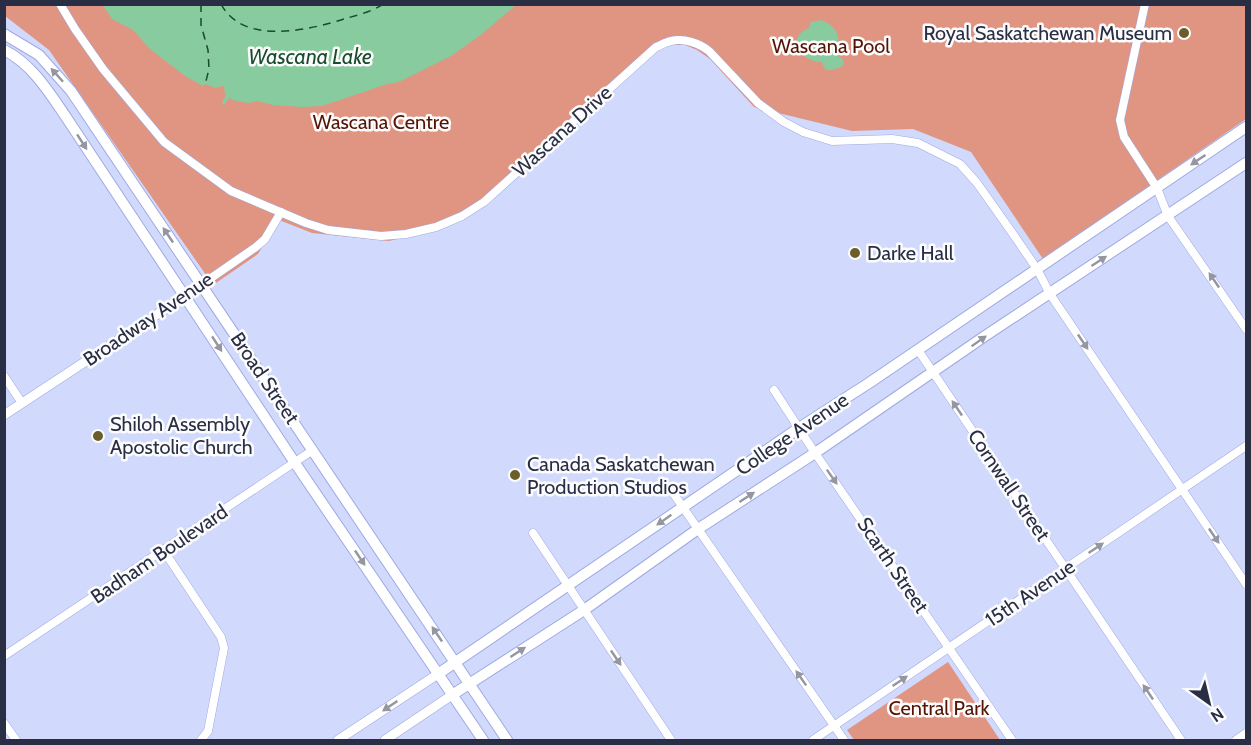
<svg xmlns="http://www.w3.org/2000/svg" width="1251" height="745" font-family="Cabin,sans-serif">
	<rect width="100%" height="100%" fill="#d1dafd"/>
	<g fill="#e09583">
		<path d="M4,5H1246V119L1043,259L971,152L913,129L852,131L754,107L710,59L697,50L685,45H672L657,50L486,204L437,229L389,241L312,233L279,220L258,254L213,285L49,50L5,16Z"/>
		<path d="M948,662L1000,740H854L847,730Z"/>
	</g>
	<g fill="#87cb9e">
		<path d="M103,5H516L482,34L451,56L399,82L387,84L322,106L303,107L273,105L257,101L249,103L236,101L229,98L224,105L222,103L226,95L224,89L225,87L222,86L216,88L205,84L203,86L185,76L150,49L133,30L112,19Z"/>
		<path d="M821,20C837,26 843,38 835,54C838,58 844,56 844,64L840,68C831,68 826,76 822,62C800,62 785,38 809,28L811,22Z"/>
	</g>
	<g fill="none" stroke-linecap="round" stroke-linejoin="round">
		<g stroke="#194b2e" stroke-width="1.5" stroke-dasharray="8 6" stroke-linecap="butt">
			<path d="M201,4V25L208,50L209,69L205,85"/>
			<path d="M221,4C243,46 309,30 344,19C357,15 372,12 383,4"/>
		</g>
		<g stroke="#9eaae2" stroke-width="9">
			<g id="minor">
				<path d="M60,4L75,29L103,69L164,142L231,191L306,223L328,230L381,236L406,234L436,227L462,216L484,202L656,47C661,45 666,42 671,41C684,38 699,43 709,51L758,103L784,122L803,132L832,141L892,139L918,143L960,164L977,183L1013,234L1037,269L1050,294L1246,584"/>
				<path d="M1145,4L1120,120L1124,137L1157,188L1168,216L1246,329"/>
				<path d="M185,296L256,247L265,239L281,212"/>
				<path d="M918,350L1181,740"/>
				<path d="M4,376L22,403"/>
				<path d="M774,390L815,453L1012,740"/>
				<path d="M671,490L844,740"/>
				<path d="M533,533L671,740"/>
				<path d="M164,551L221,637L224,648L208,731L201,740"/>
				<path d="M4,656L313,450"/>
				<path d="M4,723L16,740"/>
				<path d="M813,740L1246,446"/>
				<path d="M1236,740L1246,733"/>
			</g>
		</g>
		<g stroke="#9eaae2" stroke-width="10">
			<g id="tertiary">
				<path d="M4,415L185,296"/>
				<path d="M338,740L438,674"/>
				<path d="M385,740L452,695"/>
			</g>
		</g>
		<g stroke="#9eaae2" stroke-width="12">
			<g id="secondary">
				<path d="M4,34L39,55L71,91L507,740"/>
				<path d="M4,50C32,64 49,92 66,117L295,463L483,740"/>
				<path d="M438,674L799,428L869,383L1246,127"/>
				<path d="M452,695L584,610L698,529L815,453L985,336L1246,163"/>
			</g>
		</g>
		<use href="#minor" stroke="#fff" stroke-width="8"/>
		<use href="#tertiary" stroke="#fff" stroke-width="9"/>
		<use href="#secondary" stroke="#fff" stroke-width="10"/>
	</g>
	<defs><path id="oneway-solid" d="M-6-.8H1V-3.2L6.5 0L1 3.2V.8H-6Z" transform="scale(1.5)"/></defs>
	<g fill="#9496a2">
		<use href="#oneway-solid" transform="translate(57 75) rotate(-132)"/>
		<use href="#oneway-solid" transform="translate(82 142) rotate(57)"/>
		<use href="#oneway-solid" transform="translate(1198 160) rotate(146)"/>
		<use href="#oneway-solid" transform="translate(168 235) rotate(-124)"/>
		<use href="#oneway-solid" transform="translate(1099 261) rotate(-33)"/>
		<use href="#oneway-solid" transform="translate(1214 280) rotate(-124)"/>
		<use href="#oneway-solid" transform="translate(979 341) rotate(-35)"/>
		<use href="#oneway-solid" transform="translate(1083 342) rotate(56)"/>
		<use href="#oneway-solid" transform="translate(217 344) rotate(57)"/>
		<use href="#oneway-solid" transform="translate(957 408) rotate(-124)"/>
		<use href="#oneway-solid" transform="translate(832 477) rotate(55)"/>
		<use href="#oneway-solid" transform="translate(747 497) rotate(-33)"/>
		<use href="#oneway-solid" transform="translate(664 520) rotate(145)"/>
		<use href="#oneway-solid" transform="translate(1214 536) rotate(56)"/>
		<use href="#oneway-solid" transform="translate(1096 548) rotate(-34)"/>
		<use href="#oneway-solid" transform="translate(360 558) rotate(56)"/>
		<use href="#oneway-solid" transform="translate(437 634) rotate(-124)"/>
		<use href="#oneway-solid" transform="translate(518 652) rotate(-33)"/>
		<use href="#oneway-solid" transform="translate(616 658) rotate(56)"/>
		<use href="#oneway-solid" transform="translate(801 678) rotate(-125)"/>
		<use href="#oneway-solid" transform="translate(900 681) rotate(-34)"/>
		<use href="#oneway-solid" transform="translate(1148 692) rotate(-124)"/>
		<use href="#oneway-solid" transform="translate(390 706) rotate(146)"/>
	</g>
	<g fill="#6b5e2b" stroke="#fcfcfc" stroke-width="2">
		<circle cx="1184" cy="33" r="6"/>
		<circle cx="855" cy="253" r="6"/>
		<circle cx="98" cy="436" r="6"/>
		<circle cx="515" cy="475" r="6"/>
	</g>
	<g text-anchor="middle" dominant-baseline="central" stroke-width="5" stroke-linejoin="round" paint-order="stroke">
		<g font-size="20" fill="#292e45" stroke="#fcfcfc" text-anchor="start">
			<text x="1172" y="33" text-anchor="end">Royal Saskatchewan Museum</text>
			<text x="867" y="253">Darke Hall</text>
			<text x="110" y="424">Shiloh Assembly<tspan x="110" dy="23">Apostolic Church</tspan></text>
			<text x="527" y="464">Canada Saskatchewan<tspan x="527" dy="23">Production Studios</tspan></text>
		</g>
		<g font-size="20" fill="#551304" stroke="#fcfcfc">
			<text x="831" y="46">Wascana Pool</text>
			<text x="381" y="122">Wascana Centre</text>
			<text x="939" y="708">Central Park</text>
		</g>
		<g font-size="20" fill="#292e45" stroke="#fcfcfc">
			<text transform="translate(562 131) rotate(-42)">Wascana Drive</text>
			<text transform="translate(148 319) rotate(-34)">Broadway Avenue</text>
			<text transform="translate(265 378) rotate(56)">Broad Street</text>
			<text transform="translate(792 434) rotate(-34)">College Avenue</text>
			<text transform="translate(1009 485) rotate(56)">Cornwall Street</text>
			<text transform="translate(159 554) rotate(-34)">Badham Boulevard</text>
			<text transform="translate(893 565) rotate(56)">Scarth Street</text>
			<text transform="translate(1030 593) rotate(-34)">15th Avenue</text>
		</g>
		<g font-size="21" font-style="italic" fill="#194b2e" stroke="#fcfcfc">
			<text x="310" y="56">Wascana Lake</text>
		</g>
	</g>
	<rect width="1251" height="745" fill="none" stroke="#292e45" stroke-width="12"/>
	<g transform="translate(1209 703) rotate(146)" stroke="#fcfcfc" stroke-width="4.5" paint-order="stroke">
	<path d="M0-4.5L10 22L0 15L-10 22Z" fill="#292e45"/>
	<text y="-9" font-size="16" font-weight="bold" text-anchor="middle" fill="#292e45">N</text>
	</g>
</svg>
